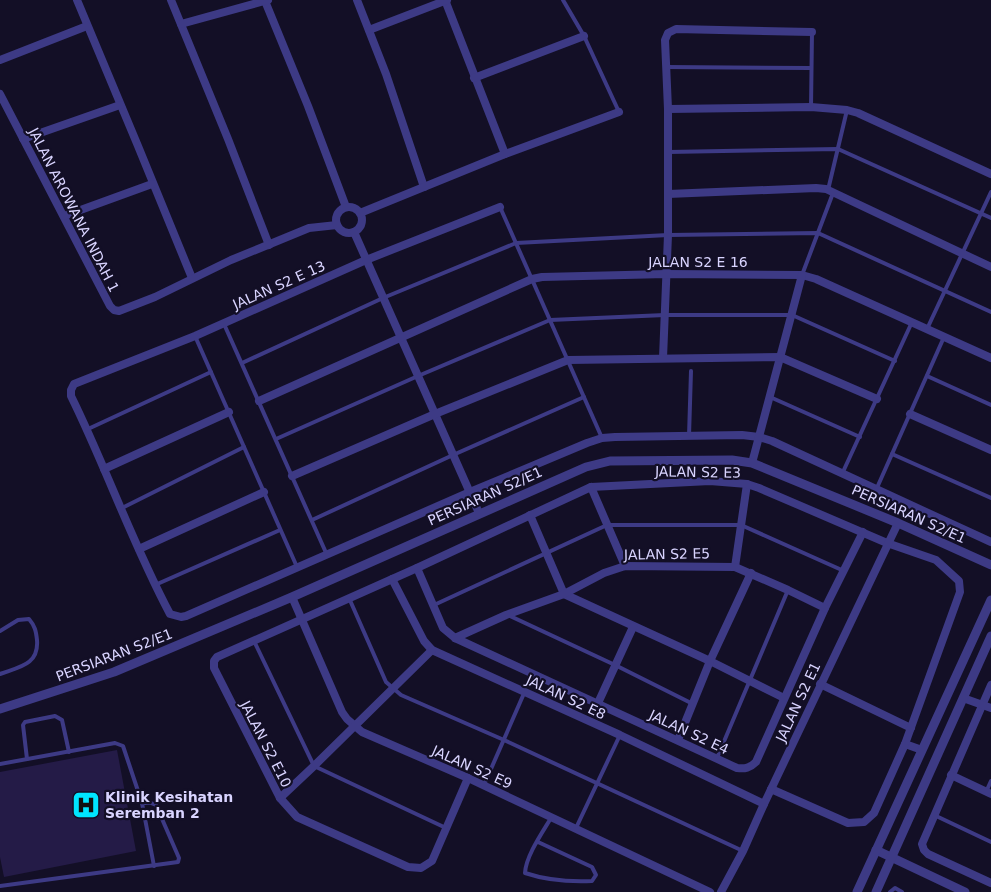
<svg xmlns="http://www.w3.org/2000/svg" width="991" height="892" font-family="'DejaVu Sans',sans-serif">
	<rect width="100%" height="100%" fill="#130f26"/>
	<path fill="#241b47" d="M117,750L136,851L4,877L0,857V772Z"/>
	<g fill="none" stroke-linecap="round" stroke-linejoin="round">
		<g stroke="#3d3a85" stroke-width="4">
			<path d="M563,0L584,36L619,112"/>
			<path d="M666,67L811,68"/>
			<path d="M811,107L812,32"/>
			<path d="M668,152L838,149L991,218"/>
			<path d="M828,190L847,110"/>
			<path d="M500,207L602,438"/>
			<path d="M802,275L833,193"/>
			<path d="M224,324L327,555"/>
			<path d="M927,329L991,192"/>
			<path d="M195,336L297,567"/>
			<path d="M242,363L383,298L516,243L668,235L818,233L991,312"/>
			<path d="M927,376L991,405"/>
			<path d="M770,397L860,437"/>
			<path d="M88,429L211,372"/>
			<path d="M689,436L691,371"/>
			<path d="M276,439L418,376L550,320L665,315H792L895,361"/>
			<path d="M892,454L991,498"/>
			<path d="M842,474L912,322"/>
			<path d="M876,490L944,337"/>
			<path d="M122,508L244,447"/>
			<path d="M312,520L453,455L584,397"/>
			<path d="M155,585L280,530"/>
			<path d="M349,598L386,682L401,695L504,740L743,851"/>
			<path d="M434,605L607,525H741L844,571"/>
			<path d="M508,615L615,665L693,704"/>
			<path d="M0,631L18,620L29,619C35,626 36,631 37,640C39,665 19,667 0,674"/>
			<path d="M254,641L314,766L446,828"/>
			<path d="M717,758L788,590"/>
			<path d="M27,759L23,725L25,722L55,716L62,720L69,752"/>
			<path d="M0,764L115,743L123,746L142,803L154,866"/>
			<path d="M484,785L525,691"/>
			<path d="M986,792L991,781"/>
			<path d="M934,815L991,842"/>
			<path d="M576,828L620,735"/>
			<path d="M538,842L592,867L596,875L592,881C570,882 546,880 525,873C526,856 542,833 551,818"/>
			<path d="M0,886L178,862L179,858L156,805L151,803H142"/>
			<path d="M890,892L895,888L902,892"/>
		</g>
		<g stroke="#3d3a85" stroke-width="8">
			<path d="M77,0L138,146L192,278"/>
			<path d="M171,0L228,139L269,245"/>
			<path d="M357,0L386,74L424,187"/>
			<path d="M445,0L505,154"/>
			<path d="M265,1L308,106L346,207"/>
			<path d="M181,24L268,0"/>
			<path d="M369,30L447,0"/>
			<path d="M0,60L87,26"/>
			<path d="M474,78L584,36"/>
			<path d="M0,94L110,306L114,310L119,311L155,297L231,260L309,228L337,225"/>
			<path d="M668,109L811,107L847,110L858,113L991,174"/>
			<path d="M23,139L120,105"/>
			<path d="M668,194L816,188L826,189L991,267"/>
			<circle cx="349" cy="220" r="13"/>
			<path d="M500,207L366,260L195,336L74,384L71,390V396C106,467 132,543 170,614L181,617L186,616L470,492L587,443L602,438L615,437L742,435L759,437L772,441L991,542"/>
			<path d="M360,213L505,154L619,112"/>
			<path d="M64,216L152,184"/>
			<path d="M354,232L479,513"/>
			<path d="M663,358L668,235V109L665,40L668,33L676,29L812,32"/>
			<path d="M259,401L532,279L542,277L666,274L802,275L816,279L991,358"/>
			<path d="M910,414L991,450"/>
			<path d="M752,463L802,275"/>
			<path d="M104,469L229,412"/>
			<path d="M292,476L435,414L568,360L780,357L877,399"/>
			<path d="M591,487L625,566"/>
			<path d="M530,515L564,594L710,661L784,698"/>
			<path d="M139,549L264,492"/>
			<path d="M735,567L747,484"/>
			<path d="M417,568L443,628L455,638L737,768C745,769 750,768 756,762L825,608L863,532"/>
			<path d="M392,579L424,641L432,650L620,735L764,804"/>
			<path d="M292,597L342,712L347,719L362,732L468,778L710,892"/>
			<path d="M455,638L506,615L564,594L604,573L625,566L735,567L788,590L825,608"/>
			<path d="M820,684L911,728"/>
			<path d="M991,685L922,844L924,850L928,854L991,883"/>
			<path d="M963,698L991,708"/>
			<path d="M598,703L633,627"/>
			<path d="M678,740L710,661L751,573"/>
			<path d="M905,744L922,750"/>
			<path d="M951,775L991,794"/>
			<path d="M468,778L432,861L421,868L408,867L297,817L280,798L214,668V661L217,657L417,568L591,487L710,481L747,484L759,488L887,543L936,560L959,581L960,592L905,744L874,813L864,822L848,823L771,789"/>
			<path d="M280,798L314,766L432,650"/>
			<path d="M721,892L743,851L764,804L898,523"/>
		</g>
		<g stroke="#3d3a85" stroke-width="9">
			<path d="M0,709L114,672L292,597L586,467L610,461L732,460L752,463L898,523L991,565"/>
			<path d="M876,850L965,892"/>
			<path d="M857,892L991,600"/>
			<path d="M876,892L991,636"/>
		</g>
	</g>
	<defs>
		<g id="hospital-square" transform="scale(1.4375)"><rect x="-9" y="-9" width="18" height="18" rx="4" fill="#00e5ff" stroke="#130f26"/><path d="M-5-5h3v3.5h4V-5h3V5h-3V1.5h-4V5h-3Z" fill="#111"/></g>
	</defs>
	<g fill-rule="evenodd">
		<use href="#hospital-square" x="86" y="805"/>
	</g>
	<g text-anchor="middle" dominant-baseline="central" stroke-width="4.5" stroke-linejoin="round" paint-order="stroke">
		<g font-size="14" fill="#d9d4ff" stroke="#130f26">
			<text transform="translate(74 210) rotate(63)">JALAN AROWANA INDAH 1</text>
			<text x="698" y="262">JALAN S2 E 16</text>
			<text transform="translate(279 285) rotate(-24)">JALAN S2 E 13</text>
			<text transform="translate(698 472) rotate(1)">JALAN S2 E3</text>
			<text transform="translate(485 496) rotate(-24)">PERSIARAN S2/E1</text>
			<text transform="translate(909 514) rotate(24)">PERSIARAN S2/E1</text>
			<text transform="translate(667 554) rotate(-1)">JALAN S2 E5</text>
			<text transform="translate(114 655) rotate(-21)">PERSIARAN S2/E1</text>
			<text transform="translate(566 697) rotate(25)">JALAN S2 E8</text>
			<text transform="translate(798 702) rotate(-65)">JALAN S2 E1</text>
			<text transform="translate(689 732) rotate(25)">JALAN S2 E4</text>
			<text transform="translate(266 744) rotate(63)">JALAN S2 E10</text>
			<text transform="translate(472 767) rotate(24)">JALAN S2 E9</text>
		</g>
		<g font-size="14" font-weight="bold" fill="#d9d4ff" stroke="#130f26" text-anchor="start">
			<text x="105" y="797">Klinik Kesihatan<tspan x="105" dy="16">Seremban 2</tspan></text>
		</g>
	</g>
</svg>
